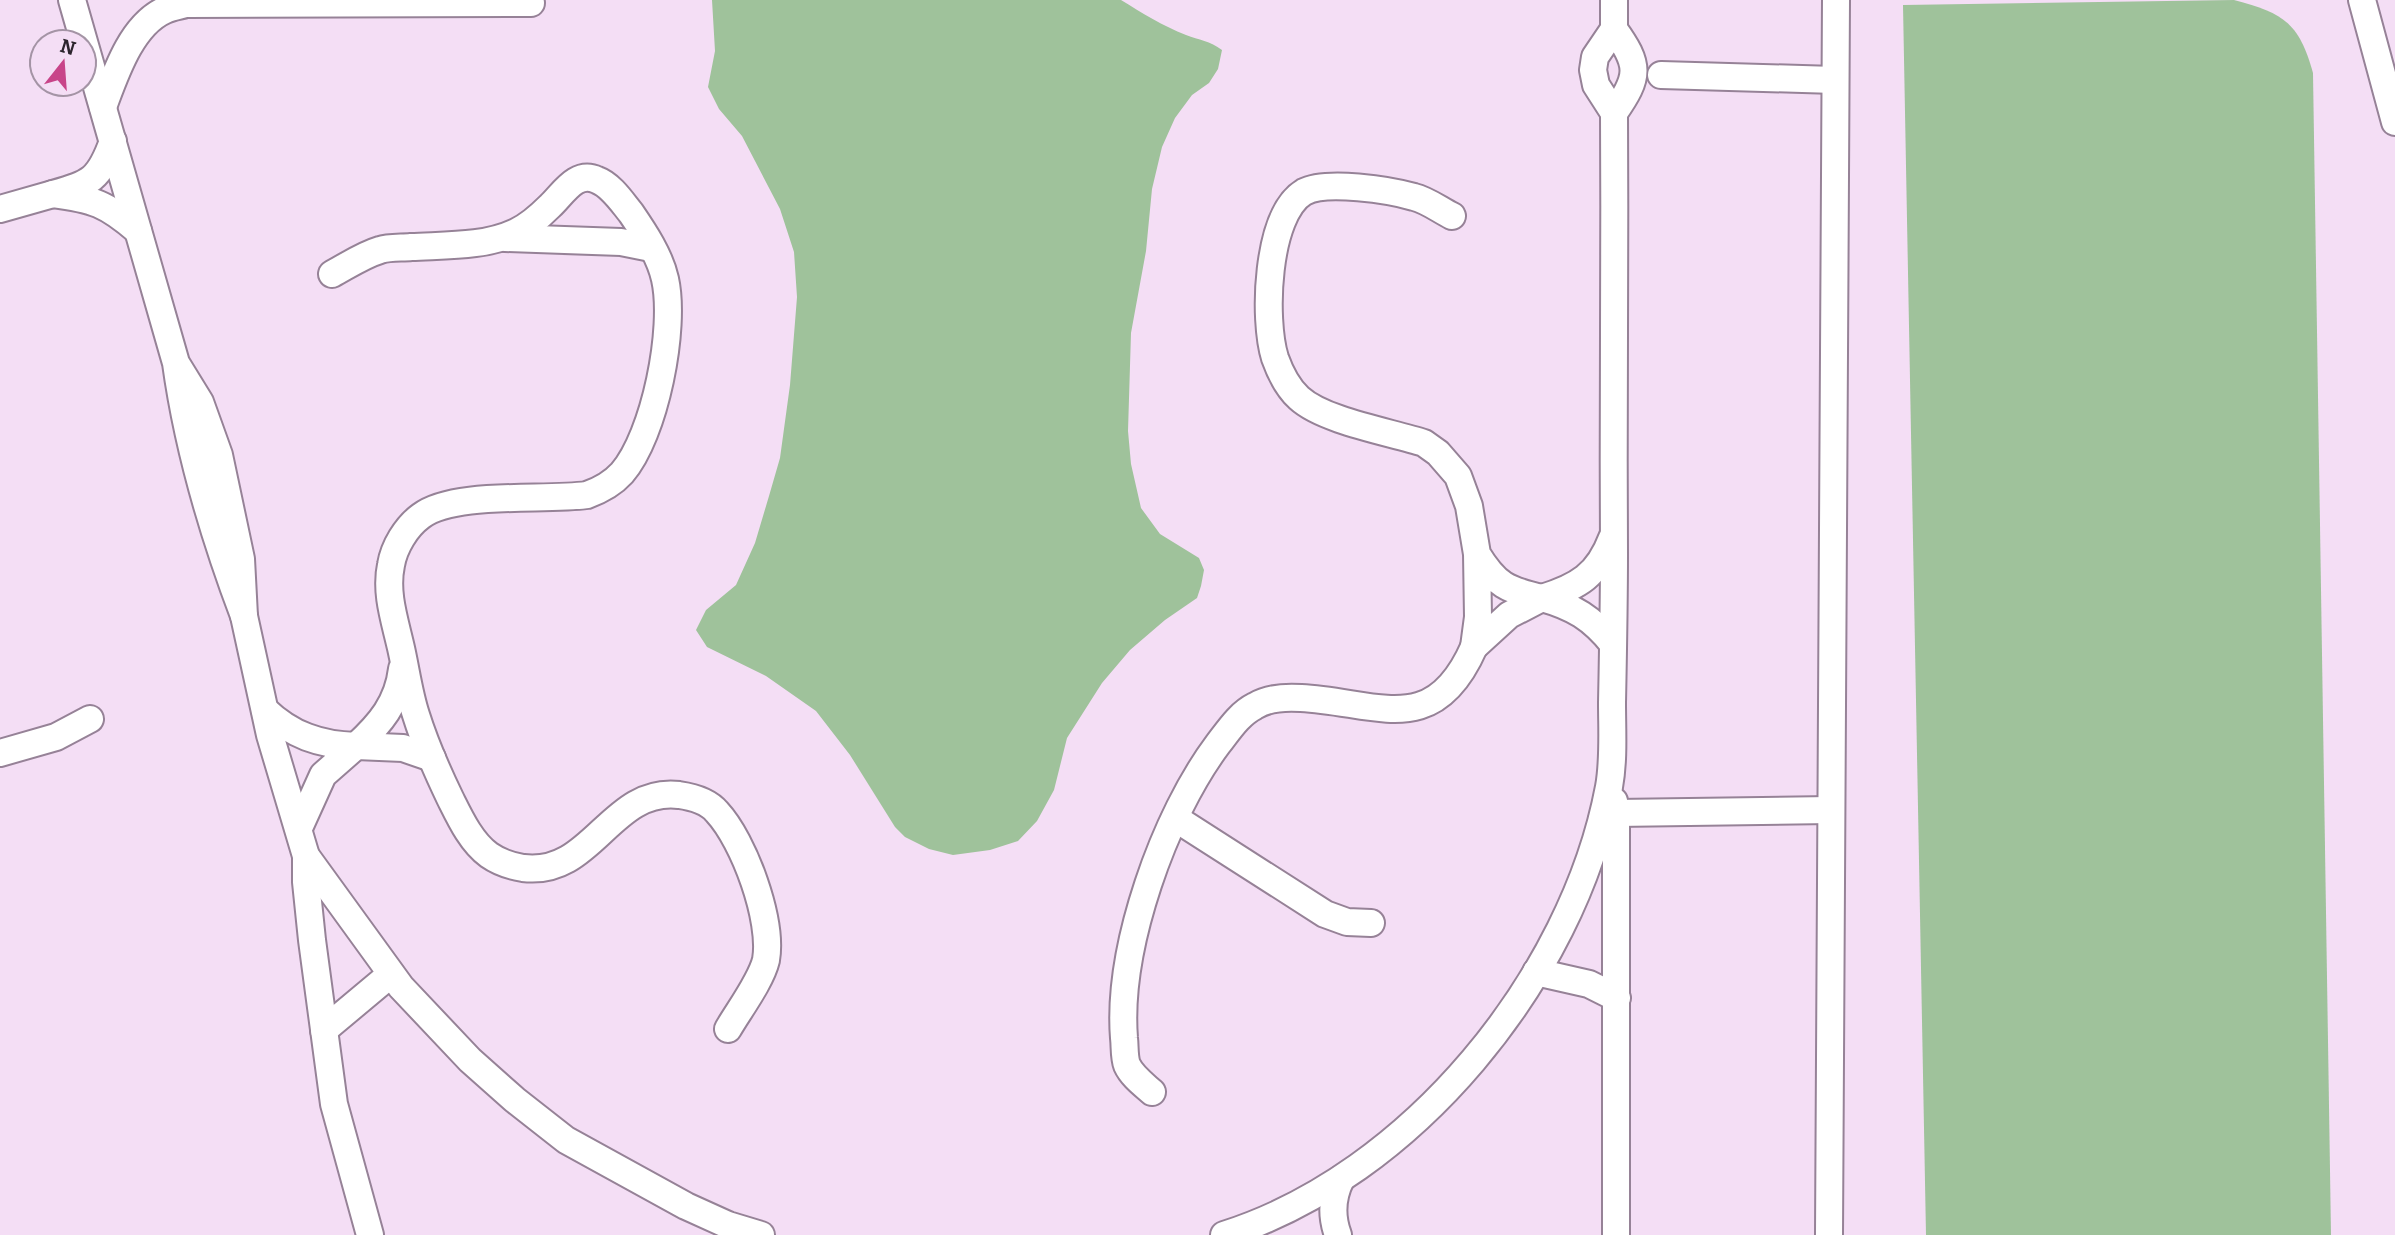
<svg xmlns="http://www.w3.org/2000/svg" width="2395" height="1235" font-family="Bitter,serif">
	<rect width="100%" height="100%" fill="#f4def5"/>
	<g fill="#9fc29b">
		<path d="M712,0H1121C1142,13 1163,26 1186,35C1199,40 1210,41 1222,50L1218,69L1209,83L1192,95L1175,118L1162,147L1152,189L1146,251L1131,333L1128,431L1131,464L1141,508L1160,534L1199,558L1204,570L1201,586L1197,598L1165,620L1130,650L1102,683L1067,738L1054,790L1037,821L1018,841L990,850L953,855L929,849L905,837L895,827L850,755L816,711L766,676L707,647L696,630L706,610L736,585L755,543L769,496L780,458L790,385L797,297L794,252L780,209L742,136L719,109L708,87L715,51Z"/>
		<path d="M2234,0C2284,13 2299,23 2313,73L2331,1235H1926L1903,5Z"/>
	</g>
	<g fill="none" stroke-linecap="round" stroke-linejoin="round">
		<g stroke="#968297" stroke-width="30">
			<g id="minor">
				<path d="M72,0L176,363C188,450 213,534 244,616L241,559L219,455L200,402L176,363"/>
				<path d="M2362,0L2395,122"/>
				<path d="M186,4L531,3"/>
				<path d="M1614,29C1640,65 1640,76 1614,113L1596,85L1593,70L1595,57L1614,29V0"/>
				<path d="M1661,75L1835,80"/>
				<path d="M103,107C115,75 131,25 165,10C171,7 179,6 186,4L177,0"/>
				<path d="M113,141C99,180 91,183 53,194C93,199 107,204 138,231"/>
				<path d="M0,209L53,194"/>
				<path d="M1452,216C1440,210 1427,200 1414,197C1390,190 1326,180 1304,192C1266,215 1263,320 1275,358C1280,372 1288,388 1299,398C1324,421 1390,432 1424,443L1438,453L1458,476L1469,506L1477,554L1478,617L1474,647L1509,615L1542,598C1507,590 1496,585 1477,554"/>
				<path d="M505,238L621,242L651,248"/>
				<path d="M332,274C347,266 363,255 380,250C389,247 402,248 411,247C446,245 484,247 516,232C529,226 540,216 550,206C563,194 576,170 597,180C611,185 622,202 631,213C644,232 660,256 665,279C676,328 655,435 622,473C612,484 601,490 587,495C543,501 454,491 421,516C406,527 394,547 391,565C385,593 395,621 401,648C406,670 409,694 416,715C425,744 437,771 450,798C460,818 471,842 489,855C499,862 511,866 523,868C593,877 610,787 679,795C693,797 708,801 717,812C744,841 773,920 766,960C761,981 739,1010 728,1029"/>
				<path d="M1612,538C1598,575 1578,587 1542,598C1574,607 1592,618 1613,644"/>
				<path d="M244,616L270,735L306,856L401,987L470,1060L515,1100L566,1140L686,1206L728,1225L761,1235"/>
				<path d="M402,669C398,703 380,724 356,746L403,748L432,758"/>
				<path d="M265,710C291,735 320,745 356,746L323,775L299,828"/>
				<path d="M0,753L56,737L90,719"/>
				<path d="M1614,801L1616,813V1235"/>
				<path d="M1175,818L1325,914L1347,922L1371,923"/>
				<path d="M1602,820L1616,813L1831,810"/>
				<path d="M306,856V882L312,940L334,1104L370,1235"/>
				<path d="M1536,972L1589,984L1617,998"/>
				<path d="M324,1030L391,974"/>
				<path d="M1152,1092C1143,1084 1132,1076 1127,1065C1124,1057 1125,1046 1124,1038C1117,948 1164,816 1218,744C1229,730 1239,714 1255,706C1268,698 1286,697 1301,698C1378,702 1433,740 1474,647"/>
				<path d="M1224,1235C1411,1176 1573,978 1609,787C1614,760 1612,730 1612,703C1613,653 1614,604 1614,554C1613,407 1615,260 1614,113"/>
				<path d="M1338,1235C1331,1216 1332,1197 1341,1179"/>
				<path d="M1829,1235L1836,0"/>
			</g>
		</g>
		<use href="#minor" stroke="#fff" stroke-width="26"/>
	</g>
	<g transform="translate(63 63) rotate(17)"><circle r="33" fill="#f4def5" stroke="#a494a5" stroke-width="2"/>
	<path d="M0-5L12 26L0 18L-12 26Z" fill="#c84489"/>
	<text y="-10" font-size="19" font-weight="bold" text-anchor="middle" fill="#2c242d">N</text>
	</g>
</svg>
